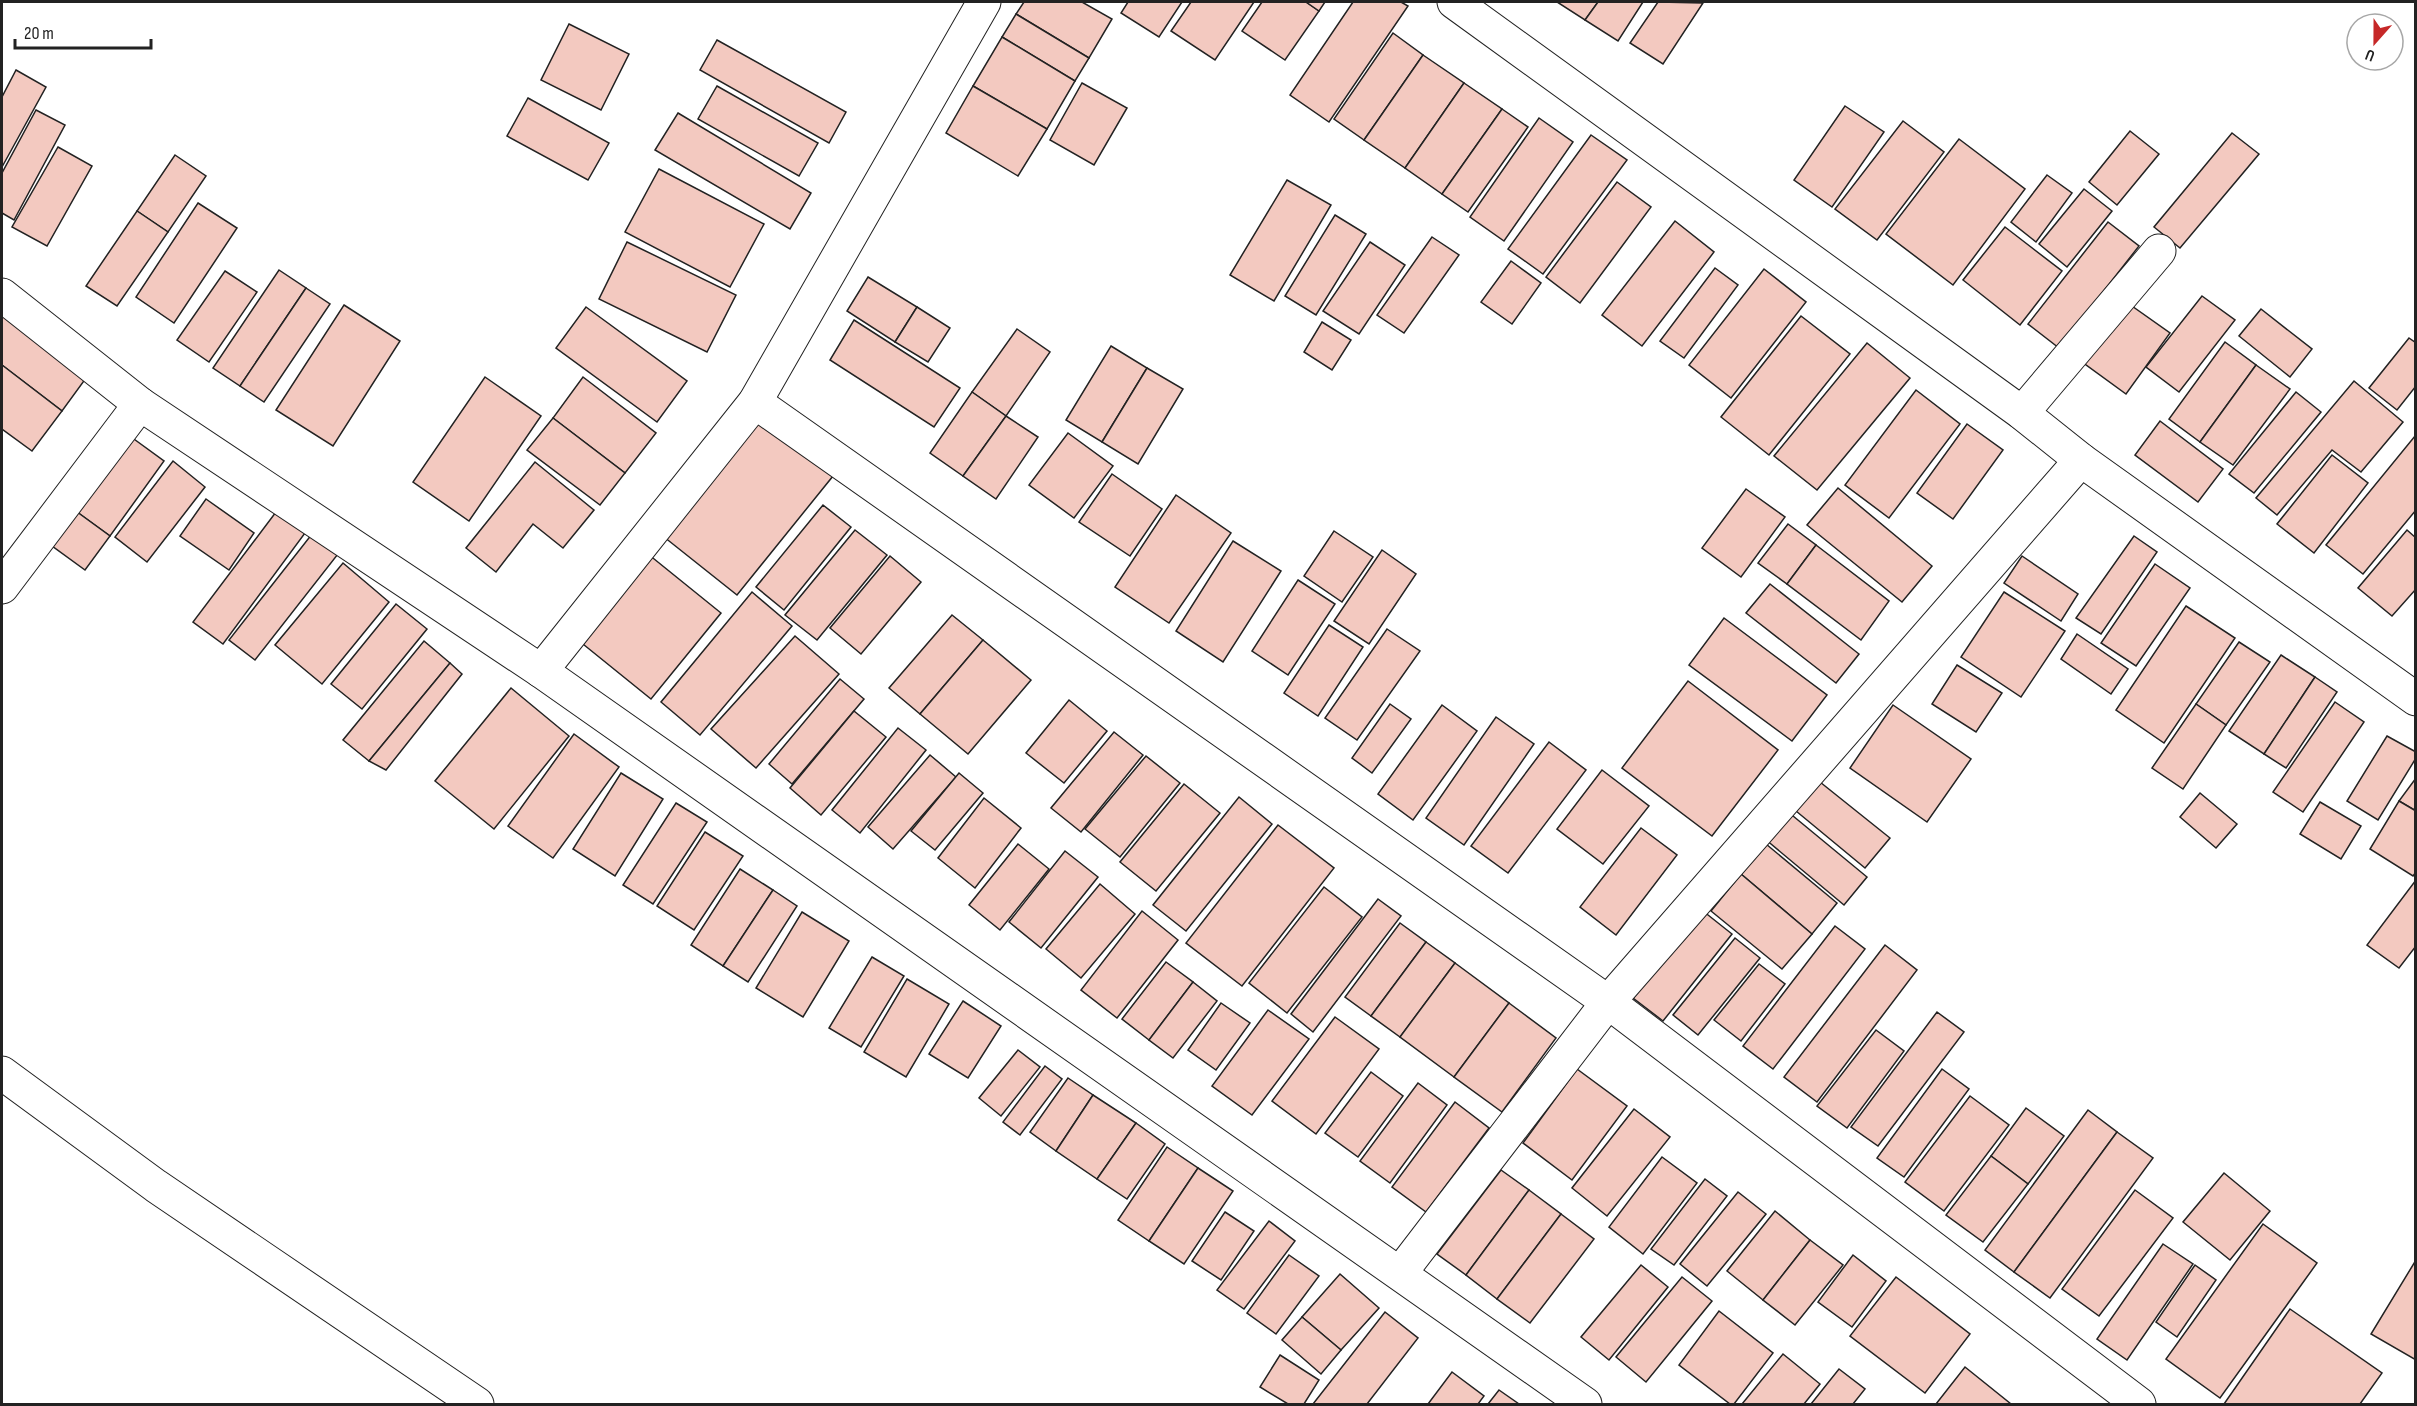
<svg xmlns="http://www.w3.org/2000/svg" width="2417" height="1406" font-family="'Sofia Sans Condensed',sans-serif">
	<rect width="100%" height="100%" fill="#fff"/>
	<g fill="#f3c9c0" stroke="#222" stroke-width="1.5">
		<path d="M1024,2H1082L1112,19L1089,58L1016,14Z"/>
		<path d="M1128,2H1182L1159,37L1121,13Z"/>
		<path d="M1191,2H1254L1215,60L1171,31Z"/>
		<path d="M1262,2H1306L1319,11L1285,60L1242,31Z"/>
		<path d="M1306,2H1325L1319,11Z"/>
		<path d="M1353,2H1401L1408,6L1329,122L1290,95Z"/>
		<path d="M1557,2H1598L1585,20Z"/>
		<path d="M1598,2H1643L1618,41L1585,20Z"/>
		<path d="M1658,2L1703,3L1663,64L1630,43Z"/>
		<path d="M1016,14L1089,58L1075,81L1002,37Z"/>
		<path d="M569,24L629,54L601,110L541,80Z"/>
		<path d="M1393,33L1423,55L1364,140L1334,119Z"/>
		<path d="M1002,37L1075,81L1047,129L973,86Z"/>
		<path d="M717,40L846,112L829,143L700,70Z"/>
		<path d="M1423,55L1464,83L1405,168L1364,140Z"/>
		<path d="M16,70L46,87L2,167V97Z"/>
		<path d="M1082,83L1127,108L1094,165L1050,140Z"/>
		<path d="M1464,83L1502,109L1442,194L1405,168Z"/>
		<path d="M717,86L818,143L799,176L698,119Z"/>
		<path d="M973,86L1047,129L1018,176L946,133Z"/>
		<path d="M528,98L609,143L588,180L507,136Z"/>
		<path d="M1845,106L1884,132L1832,207L1794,180Z"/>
		<path d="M1502,109L1528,127L1468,212L1442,194Z"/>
		<path d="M36,110L65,125L14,220L2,213V173Z"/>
		<path d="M678,113L811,193L790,229L655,150Z"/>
		<path d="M1539,118L1573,142L1504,241L1470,217Z"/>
		<path d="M1903,121L1944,152L1877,240L1835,209Z"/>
		<path d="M2130,131L2159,154L2117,205L2089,182Z"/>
		<path d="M2232,133L2259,154L2180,248L2154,227Z"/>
		<path d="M1591,135L1627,160L1543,274L1508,249Z"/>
		<path d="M1959,139L2025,189L1953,285L1886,234Z"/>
		<path d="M58,147L92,166L47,246L12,227Z"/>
		<path d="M175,155L206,176L168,232L137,211Z"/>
		<path d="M659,169L764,224L730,287L625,232Z"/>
		<path d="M2047,175L2072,193L2036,242L2011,222Z"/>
		<path d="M1287,180L1331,205L1274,301L1230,275Z"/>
		<path d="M1617,182L1651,207L1580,303L1546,277Z"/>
		<path d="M2084,189L2112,211L2067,267L2039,244Z"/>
		<path d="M198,203L237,228L174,323L136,297Z"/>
		<path d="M137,211L168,232L117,306L86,286Z"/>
		<path d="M1335,215L1366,234L1316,315L1285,296Z"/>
		<path d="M1675,221L1714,252L1642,346L1602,315Z"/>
		<path d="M2108,222L2139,246L2059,348L2028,324Z"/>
		<path d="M2005,227L2062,271L2020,325L1963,280Z"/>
		<path d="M1432,237L1459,255L1404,333L1377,315Z"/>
		<path d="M627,242L736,295L707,352L599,299Z"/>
		<path d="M1370,242L1405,265L1359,334L1323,311Z"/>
		<path d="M1511,261L1541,283L1512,324L1481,302Z"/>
		<path d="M1715,268L1738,285L1684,358L1660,341Z"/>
		<path d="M1764,269L1806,302L1731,398L1689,365Z"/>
		<path d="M279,270L306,288L240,386L213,368Z"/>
		<path d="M225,271L257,292L209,362L177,340Z"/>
		<path d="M868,277L917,307L895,342L847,311Z"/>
		<path d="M306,288L330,304L264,402L240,386Z"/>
		<path d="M2202,296L2235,320L2179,392L2146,367Z"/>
		<path d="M2122,299L2170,333L2126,394L2078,359Z"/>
		<path d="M344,305L400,341L333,446L276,410Z"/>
		<path d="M586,307L687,381L657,422L556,348Z"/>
		<path d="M917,307L950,328L928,362L895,342Z"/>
		<path d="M2,309L89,374L62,411L2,365Z"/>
		<path d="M2261,309L2312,349L2290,377L2239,336Z"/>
		<path d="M1801,316L1850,354L1769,455L1721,417Z"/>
		<path d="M854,320L960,388L934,427L830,360Z"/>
		<path d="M1322,322L1351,340L1332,370L1304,352Z"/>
		<path d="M1017,329L1050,352L1006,416L972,392Z"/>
		<path d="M2409,338L2416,343V386L2397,410L2369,388Z"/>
		<path d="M2225,342L2256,365L2200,442L2169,419Z"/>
		<path d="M1867,343L1910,378L1817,490L1774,456Z"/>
		<path d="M1111,346L1147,368L1102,442L1066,420Z"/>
		<path d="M2,365L62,411L32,451L2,429Z"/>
		<path d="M2256,365L2290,389L2233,465L2200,442Z"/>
		<path d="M1147,368L1183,389L1138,464L1102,442Z"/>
		<path d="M485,377L541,416L469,521L413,482Z"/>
		<path d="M583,377L656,433L625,473L553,418Z"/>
		<path d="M2354,381L2403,422L2361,472L2332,450L2277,515L2256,498Z"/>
		<path d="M1916,390L1960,424L1889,518L1845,485Z"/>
		<path d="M972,392L1006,416L963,476L930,453Z"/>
		<path d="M2296,392L2321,412L2254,493L2229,474Z"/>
		<path d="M756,414L833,476L737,595L659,533Z"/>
		<path d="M1006,416L1038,437L996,499L963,476Z"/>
		<path d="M553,418L625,473L600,505L527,450Z"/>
		<path d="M2160,421L2223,469L2198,502L2135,455Z"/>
		<path d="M1967,424L2003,450L1953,519L1917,493Z"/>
		<path d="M1068,433L1113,466L1074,518L1029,485Z"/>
		<path d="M127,434L164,461L110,536L73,509Z"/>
		<path d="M2415,436L2416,510L2363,574L2326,545Z"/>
		<path d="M2332,455L2368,483L2314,553L2277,524Z"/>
		<path d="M173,461L205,487L147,562L115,537Z"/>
		<path d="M535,462L594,510L563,548L533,524L496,572L466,548Z"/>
		<path d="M1112,474L1162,509L1130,556L1079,522Z"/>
		<path d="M1838,488L1932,566L1902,602L1807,525Z"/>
		<path d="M1746,489L1785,517L1741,577L1702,548Z"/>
		<path d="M1176,495L1231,533L1169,623L1115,587Z"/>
		<path d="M206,499L254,533L229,570L180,536Z"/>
		<path d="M823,505L851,527L784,610L756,587Z"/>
		<path d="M279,508L308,529L223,644L193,622Z"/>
		<path d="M73,509L110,536L85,570L48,543Z"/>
		<path d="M1788,524L1816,545L1787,584L1758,563Z"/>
		<path d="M855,530L887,555L817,640L785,615Z"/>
		<path d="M2407,530L2416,538V589L2392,616L2358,588Z"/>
		<path d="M1334,531L1373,557L1342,602L1304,576Z"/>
		<path d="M312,534L338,554L255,660L229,640Z"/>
		<path d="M2134,536L2157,552L2101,634L2076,618Z"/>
		<path d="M1233,541L1281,571L1223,662L1176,631Z"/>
		<path d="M1816,545L1889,601L1861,640L1787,584Z"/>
		<path d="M643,550L721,613L651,699L573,636Z"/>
		<path d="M1382,550L1416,574L1369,644L1334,621Z"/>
		<path d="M890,556L921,582L861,654L830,628Z"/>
		<path d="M2022,556L2078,594L2061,621L2004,583Z"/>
		<path d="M343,563L389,602L322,684L275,645Z"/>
		<path d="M2155,564L2190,588L2136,666L2101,643Z"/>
		<path d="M1298,580L1335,604L1288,675L1252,651Z"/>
		<path d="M1770,584L1859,654L1836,683L1746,613Z"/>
		<path d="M752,592L792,626L700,735L661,702Z"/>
		<path d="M2004,592L2065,631L2021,697L1961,657Z"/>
		<path d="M396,604L427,629L362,709L331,684Z"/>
		<path d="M2186,606L2235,638L2164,743L2116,710Z"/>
		<path d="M952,615L983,640L920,714L889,688Z"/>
		<path d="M1724,618L1827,695L1792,741L1689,665Z"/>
		<path d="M1329,625L1363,647L1318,716L1284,693Z"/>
		<path d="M1387,629L1420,651L1357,740L1325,718Z"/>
		<path d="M2077,634L2128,669L2111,694L2061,659Z"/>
		<path d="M795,636L839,674L756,768L711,729Z"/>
		<path d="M983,640L1031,680L968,754L920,714Z"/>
		<path d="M424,641L450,663L369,761L343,740Z"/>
		<path d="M2239,642L2270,662L2226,725L2196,704Z"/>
		<path d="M2281,655L2315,677L2264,754L2229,731Z"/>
		<path d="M450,663L462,674L386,770L369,761Z"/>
		<path d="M1957,665L2002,693L1976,732L1932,704Z"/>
		<path d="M2315,677L2337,692L2286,768L2264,754Z"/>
		<path d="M840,679L864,699L792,784L769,764Z"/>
		<path d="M1688,681L1778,750L1712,836L1622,768Z"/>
		<path d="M511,688L569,736L494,829L435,781Z"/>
		<path d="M1069,700L1107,731L1064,783L1026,753Z"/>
		<path d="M2335,702L2364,722L2303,812L2273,792Z"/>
		<path d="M1390,704L1411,719L1372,773L1352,758Z"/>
		<path d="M2196,704L2226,725L2183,789L2152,768Z"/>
		<path d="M1442,705L1477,731L1413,820L1378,794Z"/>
		<path d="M1893,705L1971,759L1927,822L1850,768Z"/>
		<path d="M854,711L886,737L821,815L790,788Z"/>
		<path d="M1496,717L1534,744L1464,845L1426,818Z"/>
		<path d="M898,728L926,750L860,833L832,810Z"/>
		<path d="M1114,732L1143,755L1081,832L1051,808Z"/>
		<path d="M574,734L619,767L553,858L508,826Z"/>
		<path d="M2387,736L2416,752V758L2378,820L2347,801Z"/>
		<path d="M1549,742L1586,770L1508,873L1471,846Z"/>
		<path d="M930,755L956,777L893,849L868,827Z"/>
		<path d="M1146,756L1180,783L1120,857L1085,829Z"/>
		<path d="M1602,770L1649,806L1603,864L1557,829Z"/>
		<path d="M621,773L663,799L615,876L573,849Z"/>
		<path d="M959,773L983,793L935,850L911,831Z"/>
		<path d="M2416,778V811L2399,801Z"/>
		<path d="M1820,782L1890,838L1865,868L1796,811Z"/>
		<path d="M1184,784L1220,813L1156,891L1120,862Z"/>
		<path d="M2200,793L2237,824L2216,848L2180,817Z"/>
		<path d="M1239,797L1272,824L1186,931L1153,905Z"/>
		<path d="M984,798L1021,828L975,888L938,858Z"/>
		<path d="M2399,801L2416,811V872L2413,876L2370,849Z"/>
		<path d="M2320,802L2361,826L2341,859L2300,834Z"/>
		<path d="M676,803L707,822L653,904L623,885Z"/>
		<path d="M1787,811L1867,877L1844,905L1765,839Z"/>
		<path d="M1278,825L1334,868L1242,986L1186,943Z"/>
		<path d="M1641,828L1677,855L1616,935L1580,907Z"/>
		<path d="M705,832L743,856L694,930L657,906Z"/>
		<path d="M1018,844L1049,869L1000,930L969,905Z"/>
		<path d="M1766,844L1837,903L1812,934L1741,874Z"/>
		<path d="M1065,851L1098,877L1041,948L1009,922Z"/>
		<path d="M740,869L773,890L723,966L691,945Z"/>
		<path d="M1741,874L1812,934L1782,969L1711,911Z"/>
		<path d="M2416,880V946L2399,968L2367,945Z"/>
		<path d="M1100,884L1135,914L1081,978L1046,949Z"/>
		<path d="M1324,887L1362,917L1287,1013L1249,983Z"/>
		<path d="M773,890L797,906L748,982L723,966Z"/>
		<path d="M1378,899L1401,916L1313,1032L1291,1014Z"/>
		<path d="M1142,911L1178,940L1117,1018L1081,990Z"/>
		<path d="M1703,911L1732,934L1663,1021L1633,998Z"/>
		<path d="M802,912L849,941L803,1017L756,988Z"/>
		<path d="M1400,923L1426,942L1371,1016L1345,997Z"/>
		<path d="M1835,926L1865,949L1773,1069L1743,1046Z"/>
		<path d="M1735,938L1760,958L1698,1035L1673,1015Z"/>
		<path d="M1426,942L1455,963L1400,1037L1371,1016Z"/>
		<path d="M1885,945L1917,970L1817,1102L1784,1077Z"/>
		<path d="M872,957L904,976L861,1047L829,1028Z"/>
		<path d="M1166,962L1193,982L1149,1040L1122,1019Z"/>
		<path d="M1455,963L1509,1003L1454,1077L1400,1037Z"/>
		<path d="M1759,964L1785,984L1741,1041L1714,1020Z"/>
		<path d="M907,979L949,1004L906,1077L864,1052Z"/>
		<path d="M1193,982L1217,1001L1173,1058L1149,1040Z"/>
		<path d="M963,1001L1001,1026L968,1078L929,1054Z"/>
		<path d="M1221,1003L1250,1023L1216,1070L1188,1050Z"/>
		<path d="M1509,1003L1556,1038L1502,1112L1454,1077Z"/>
		<path d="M1268,1010L1309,1039L1252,1115L1212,1086Z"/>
		<path d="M1937,1012L1964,1032L1878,1146L1851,1127Z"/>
		<path d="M1335,1017L1379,1049L1316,1134L1272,1101Z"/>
		<path d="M1876,1030L1904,1051L1847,1128L1817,1106Z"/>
		<path d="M1018,1050L1040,1067L1001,1116L979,1098Z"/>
		<path d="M1045,1066L1062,1079L1020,1135L1003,1122Z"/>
		<path d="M1577,1069L1627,1106L1572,1180L1523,1143Z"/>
		<path d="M1942,1069L1969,1089L1904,1177L1877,1158Z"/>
		<path d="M1371,1072L1403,1096L1358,1157L1325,1133Z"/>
		<path d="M1068,1078L1093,1095L1056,1151L1030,1132Z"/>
		<path d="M1418,1083L1447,1105L1390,1183L1360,1161Z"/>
		<path d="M1093,1095L1136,1123L1097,1179L1056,1151Z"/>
		<path d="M1970,1096L2009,1125L1944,1211L1905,1182Z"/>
		<path d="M1455,1102L1489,1128L1426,1212L1392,1187Z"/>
		<path d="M2026,1108L2064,1136L2028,1184L1991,1156Z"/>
		<path d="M1634,1109L1670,1137L1607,1216L1572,1188Z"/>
		<path d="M2088,1110L2117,1132L2014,1272L1985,1250Z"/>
		<path d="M1136,1123L1165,1144L1127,1199L1097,1179Z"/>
		<path d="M2117,1132L2153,1158L2050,1298L2014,1272Z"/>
		<path d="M1167,1147L1198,1168L1149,1241L1118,1220Z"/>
		<path d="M1991,1156L2028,1184L1983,1242L1946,1215Z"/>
		<path d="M1662,1157L1697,1183L1643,1254L1609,1227Z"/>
		<path d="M1198,1168L1233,1191L1184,1264L1149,1241Z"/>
		<path d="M1501,1170L1529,1190L1466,1275L1437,1254Z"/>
		<path d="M2224,1173L2270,1211L2230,1260L2183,1222Z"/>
		<path d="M1705,1179L1727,1196L1674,1265L1651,1249Z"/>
		<path d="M1529,1190L1561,1214L1497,1299L1466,1275Z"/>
		<path d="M2135,1190L2173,1218L2099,1316L2062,1289Z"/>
		<path d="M1738,1192L1766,1214L1707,1286L1680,1264Z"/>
		<path d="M1775,1211L1810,1240L1763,1300L1727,1271Z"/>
		<path d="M1225,1212L1254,1231L1221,1280L1192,1261Z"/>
		<path d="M1561,1214L1594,1239L1530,1323L1497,1299Z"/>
		<path d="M1269,1221L1295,1241L1244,1309L1217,1290Z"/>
		<path d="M2263,1224L2317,1263L2220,1398L2166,1359Z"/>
		<path d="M1810,1240L1843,1265L1795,1325L1763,1300Z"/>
		<path d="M2163,1244L2193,1264L2127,1360L2097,1339Z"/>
		<path d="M1289,1255L1319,1276L1276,1334L1247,1313Z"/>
		<path d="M1853,1255L1886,1281L1852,1327L1818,1302Z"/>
		<path d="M2416,1260V1360L2371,1334Z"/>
		<path d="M1641,1265L1668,1287L1609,1360L1581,1337Z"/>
		<path d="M2195,1265L2216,1280L2177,1337L2156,1322Z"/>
		<path d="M1340,1274L1379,1308L1341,1350L1302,1317Z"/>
		<path d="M1682,1277L1712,1301L1646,1382L1616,1357Z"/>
		<path d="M1896,1277L1970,1334L1925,1393L1850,1336Z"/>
		<path d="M2290,1309L2382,1373L2360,1404H2224Z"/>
		<path d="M1719,1311L1773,1353L1734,1404H1730L1679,1365Z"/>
		<path d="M1385,1312L1418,1338L1367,1404H1313Z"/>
		<path d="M1302,1317L1341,1350L1321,1374L1282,1340Z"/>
		<path d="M1783,1354L1820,1384L1804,1404H1742Z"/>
		<path d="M1280,1355L1319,1380L1304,1404H1288L1260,1387Z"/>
		<path d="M1965,1367L2011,1404H1936Z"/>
		<path d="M1839,1369L1865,1389L1853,1404H1811Z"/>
		<path d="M1452,1372L1484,1396L1478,1404H1428Z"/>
		<path d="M1499,1390L1519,1404H1488Z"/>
	</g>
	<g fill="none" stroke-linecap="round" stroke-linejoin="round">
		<g stroke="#222" stroke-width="35">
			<g id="minor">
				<path d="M1454,2L2022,413L2081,460L2416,699"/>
				<path d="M2,295L140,404"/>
				<path d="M755,402L1608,1002L2139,1404"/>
				<path d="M2022,413L2159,251"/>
				<path d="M2,587L140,404L541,671L1585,1404"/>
				<path d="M541,671L755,402L984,2"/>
				<path d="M2,1073L156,1186L477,1404"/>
				<path d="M1401,1272L1608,1002L2081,460"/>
			</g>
		</g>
		<use href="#minor" stroke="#fff" stroke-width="33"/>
	</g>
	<rect width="2417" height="1406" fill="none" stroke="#222222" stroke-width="6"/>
	<g transform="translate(2375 42) rotate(201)"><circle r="28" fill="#ffffff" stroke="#a7a7a7" stroke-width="1.5"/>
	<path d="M0-4.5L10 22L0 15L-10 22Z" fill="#c62828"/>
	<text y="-9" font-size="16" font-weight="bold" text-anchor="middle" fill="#222222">U</text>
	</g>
	<path d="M15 39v9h136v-9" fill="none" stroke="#222222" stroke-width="3"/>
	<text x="24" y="39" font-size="18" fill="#222222" stroke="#ffffff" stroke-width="4.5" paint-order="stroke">20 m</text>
</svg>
